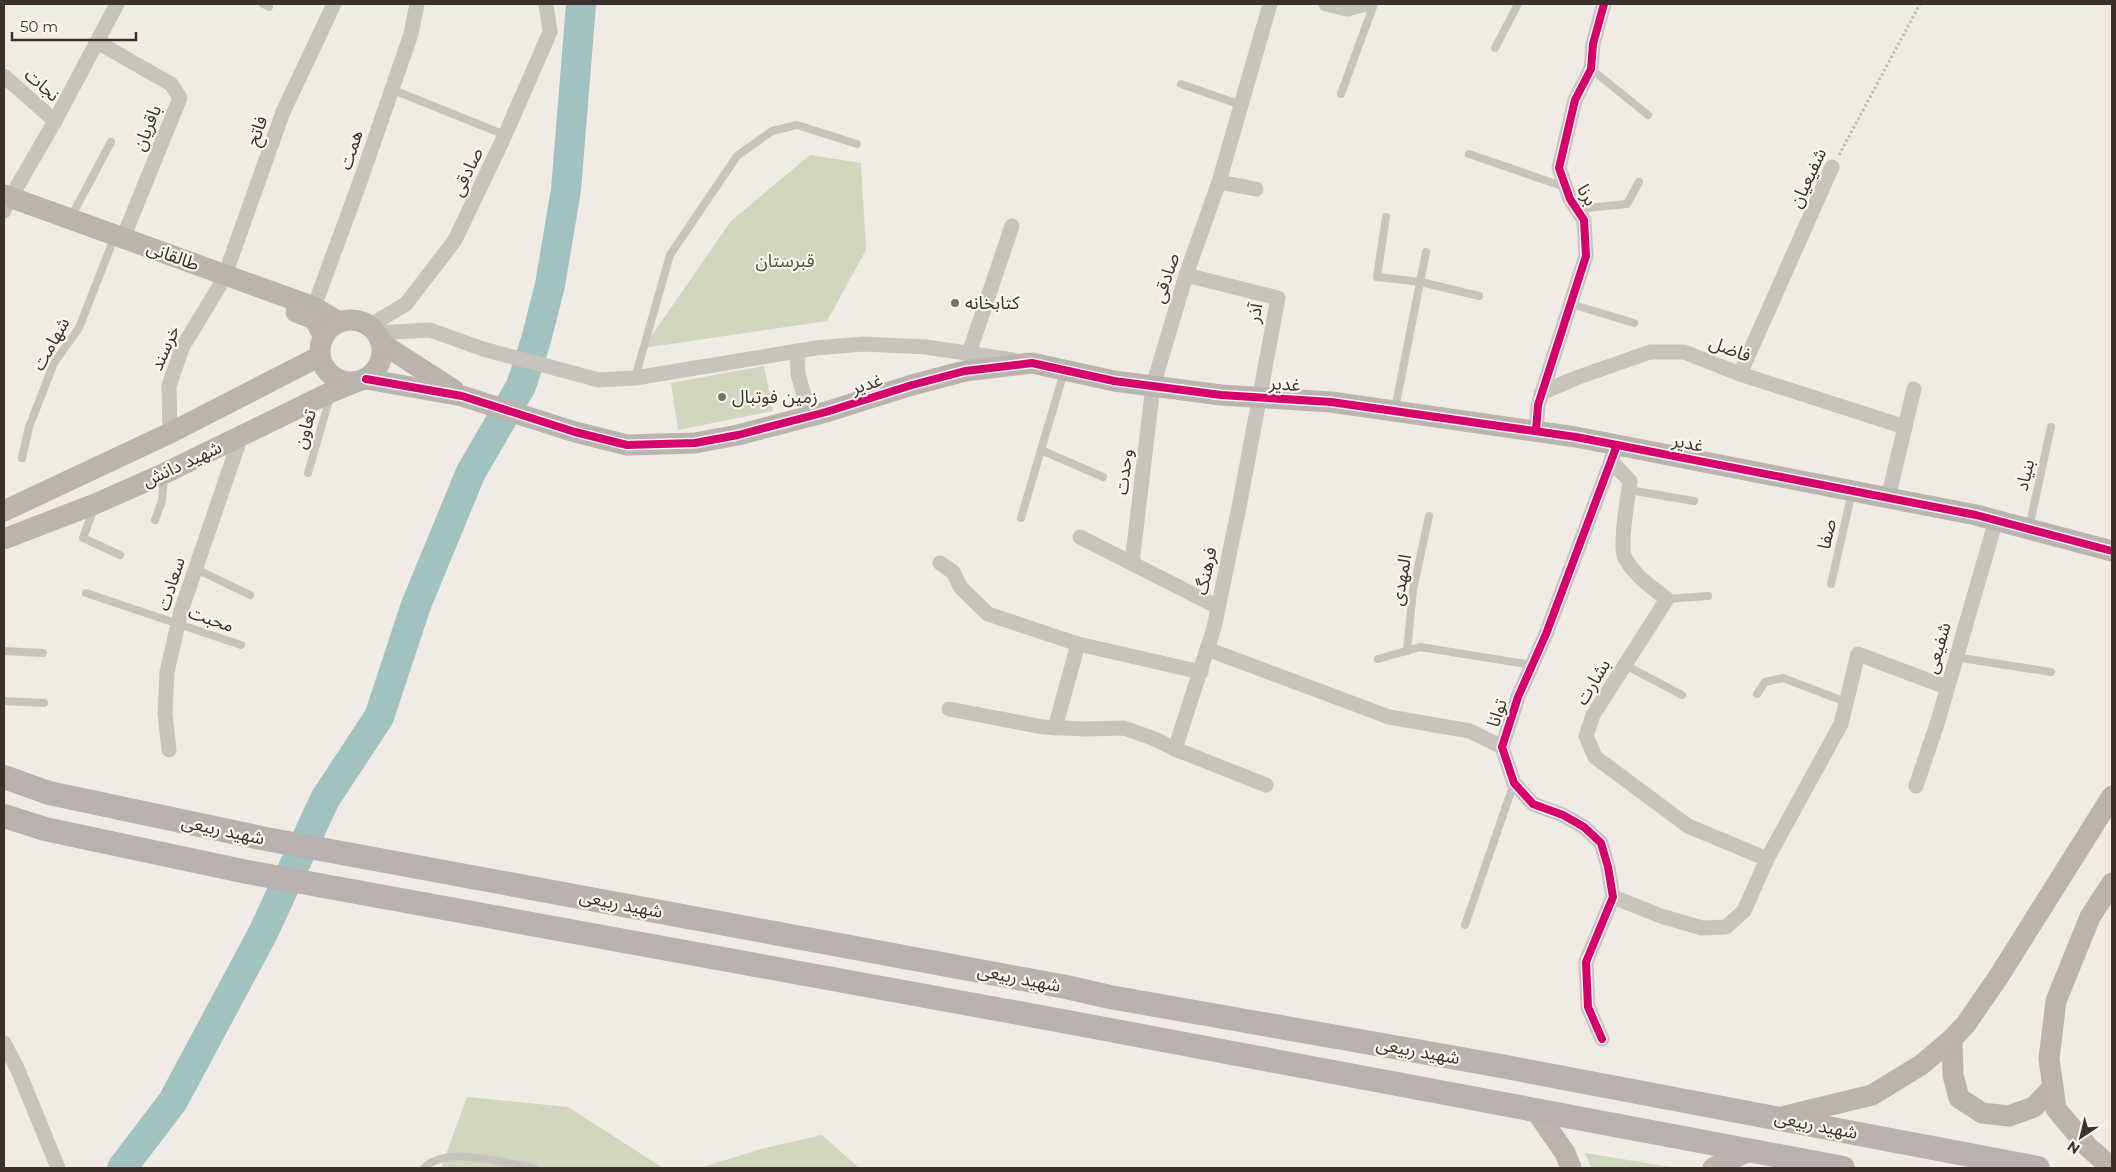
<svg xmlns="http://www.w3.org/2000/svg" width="2116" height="1172" font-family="Montserrat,'Noto Sans Arabic',sans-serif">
	<rect width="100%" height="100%" fill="#f0ebe5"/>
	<g fill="#d1d6bf">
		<path d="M810,155L861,163L866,250L827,321L643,348L731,221Z"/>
		<path d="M764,366L773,411L678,430L671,383Z"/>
		<path d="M467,1097L568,1107L663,1168H441Z"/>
		<path d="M822,1135L859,1168H700L761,1149Z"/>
		<path d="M1585,1153L1671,1167L1591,1168Z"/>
	</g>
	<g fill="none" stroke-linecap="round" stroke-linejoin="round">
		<path stroke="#a1c2c1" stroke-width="30" d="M122,1168L173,1101L263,933L325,799L379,717L416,605L471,472L521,386L536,340L550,285L566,190L581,4"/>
		<path stroke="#c2bbb6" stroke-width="3" stroke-dasharray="2.5 2.5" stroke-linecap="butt" d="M1839,155L1920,4"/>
		<g stroke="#c9c3be" stroke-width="8">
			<path d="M263,4L269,7"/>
			<path d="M1495,48L1518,4"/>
			<path d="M1591,69L1648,115"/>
			<path d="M1181,84L1241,105"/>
			<path d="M391,89L505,135"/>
			<path d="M1341,94L1374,4"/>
			<path d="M1469,154L1565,187"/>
			<path d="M1577,209L1627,204L1639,182"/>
			<path d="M71,217L111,142"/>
			<path d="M1386,217L1377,277L1421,282L1479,296"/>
			<path d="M1571,304L1634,323"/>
			<path d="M635,378L670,255L737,156L772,131L797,125L857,144"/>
			<path d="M1395,409L1426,252"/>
			<path d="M1041,450L1103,477"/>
			<path d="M22,458L29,427L54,363L79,328L111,246"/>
			<path d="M308,473L330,397"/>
			<path d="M1629,490L1694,501"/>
			<path d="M94,508L83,538L120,555"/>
			<path d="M1021,518L1064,372"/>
			<path d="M155,520L162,501L164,475"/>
			<path d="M2029,528L2051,427"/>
			<path d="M196,569L250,595"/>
			<path d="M1831,584L1852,492"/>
			<path d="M86,593L241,645"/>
			<path d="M1667,599L1708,596"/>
			<path d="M4,651L43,653"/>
			<path d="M1407,651L1413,590L1429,516"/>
			<path d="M1955,657L2051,672"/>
			<path d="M1378,659L1420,647L1532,665"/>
			<path d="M1625,665L1682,695"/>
			<path d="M1757,694L1765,682L1783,678L1846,702"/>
			<path d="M4,701L44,703"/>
			<path d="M1465,925L1514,783"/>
			<path d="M424,1168C447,1145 505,1163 534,1168"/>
		</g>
		<g stroke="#c9c3be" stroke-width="15">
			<path d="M1326,4L1347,9L1366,4"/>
			<path d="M97,42L171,84L180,98L123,238"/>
			<path d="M4,76L55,121"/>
			<path d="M1219,182L1256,189"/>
			<path d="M11,197L55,121L117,4"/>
			<path d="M4,211L5,208"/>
			<path d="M225,275L283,112L334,4"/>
			<path d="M314,307L361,179L411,34L417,4"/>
			<path d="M369,326L406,304L455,240L505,135L550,32L546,4"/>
			<path d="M376,333L430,330L483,349L599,380L635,378L816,348L863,344L926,347L1013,360"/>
			<path d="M797,351L798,374L810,417"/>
			<path d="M969,353L1012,226"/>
			<path d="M1740,374L1832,167"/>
			<path d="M1541,393L1576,378L1650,352H1684L1740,374L1905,427"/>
			<path d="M1536,431L1538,405L1586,256L1584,220L1570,199L1559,168L1575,100L1591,69L1593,44L1604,4"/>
			<path d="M170,433L169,386L182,348L220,285"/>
			<path d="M1611,461L1630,481C1628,496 1619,547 1625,558C1635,576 1652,588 1667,599L1593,715L1586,736L1595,757L1688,826L1767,859"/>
			<path d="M1888,498L1914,389"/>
			<path d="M1080,537L1218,607"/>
			<path d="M940,563L953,572L961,588L988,614L1078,644L1201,672"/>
			<path d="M1132,563L1153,386L1186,275L1219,182L1270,4"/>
			<path d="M1207,649L1389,717L1470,731L1502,747"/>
			<path d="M949,709L1043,727L1085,729L1124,728L1155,739L1175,749L1266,785"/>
			<path d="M1055,728L1078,644"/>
			<path d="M1175,749L1214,628L1240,502L1278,298L1186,275"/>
			<path d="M169,750L165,714L167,672L181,611L241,436"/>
			<path d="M1916,786L1938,721L1996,520"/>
			<path d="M1613,897L1661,916L1702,928L1726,927L1744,911L1767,859L1841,724L1858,654L1946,687"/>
			<path d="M1602,1039L1588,1007L1586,962L1613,897L1608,867L1601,843L1584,827L1563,815L1533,804L1514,783L1502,747L1518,697L1546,634L1617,445"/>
			<path d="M4,1043L18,1070L58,1168"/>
		</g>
		<g stroke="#bab3ae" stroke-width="21">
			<path d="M4,195L314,307L339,322"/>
			<path d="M296,312L314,319L324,336"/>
			<circle cx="351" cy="351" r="31"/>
			<path d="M381,343L454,390"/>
			<path d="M366,379L462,396L575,432L627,445L695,443L738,435L826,412L912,385L965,371L1032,363L1114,381L1221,395L1331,402L1576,437L1976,515L2112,551"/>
			<path d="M4,511L170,433L320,356"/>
			<path d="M4,539L95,504L165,473L331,392L356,382"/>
			<path d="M1952,1039L1953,1075L1959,1098L1982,1113L2009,1116L2034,1107L2053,1087"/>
			<path d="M1536,1111L1565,1153L1571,1168"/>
			<path d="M1777,1118L1872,1095L1921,1065L1952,1039L1966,1024L1999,976L2112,796"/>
			<path d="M1713,1168L1749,1151"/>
			<path d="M2112,1168L2088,1147L2056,1109L2049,1059L2056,1001L2090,917L2112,883"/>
		</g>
		<g stroke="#b8b1ad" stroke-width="24">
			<path d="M4,777L49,793L266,839L1066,987L1110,997L1490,1064L2038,1168"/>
			<path d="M4,816L45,829L247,872L1057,1020L1843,1168"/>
		</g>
		<g stroke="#fbf5ee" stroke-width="11">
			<g id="cycleway">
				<path d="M366,379L462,396L575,432L627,445L695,443L738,435L826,412L912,385L965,371L1032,363L1114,381L1221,395L1331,402L1576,437L1976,515L2112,551"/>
				<path d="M1536,431L1538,405L1586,256L1584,220L1570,199L1559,168L1575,100L1591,69L1593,44L1604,4"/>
				<path d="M1602,1039L1588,1007L1586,962L1613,897L1608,867L1601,843L1584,827L1563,815L1533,804L1514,783L1502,747L1518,697L1546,634L1617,445"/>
			</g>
		</g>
		<use href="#cycleway" stroke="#d6006c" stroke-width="8"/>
	</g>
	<g fill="#7a716c" stroke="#fbf5ee" stroke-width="2">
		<circle cx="955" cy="303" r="5"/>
		<circle cx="722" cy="397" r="5"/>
	</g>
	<g text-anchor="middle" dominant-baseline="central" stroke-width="4.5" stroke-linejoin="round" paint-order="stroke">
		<g font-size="18" fill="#3b302b" stroke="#fbf5ee">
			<text transform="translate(42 85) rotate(41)">نجات</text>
			<text transform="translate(147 128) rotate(-68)">باقریان</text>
			<text transform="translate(257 131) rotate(-70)">فاتح</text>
			<text transform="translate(351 150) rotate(-72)">همت</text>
			<text transform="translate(467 172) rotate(-65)">صادقی</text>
			<text transform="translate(1808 178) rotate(-65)">شفیعیان</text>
			<text transform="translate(1587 195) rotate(61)">برنا</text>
			<text transform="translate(173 256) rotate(20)">طالقانی</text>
			<text transform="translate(1166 278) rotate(-72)">صادقی</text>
			<text transform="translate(1255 313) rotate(-80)">آذر</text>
			<text transform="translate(51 344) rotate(-61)">شهامت</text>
			<text transform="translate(165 348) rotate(-66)">خرسند</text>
			<text transform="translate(1730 349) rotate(20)">فاضل</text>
			<text transform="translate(867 384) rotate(-18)">غدیر</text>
			<text transform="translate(1285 384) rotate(4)">غدیر</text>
			<text transform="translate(305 429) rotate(-74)">تعاون</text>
			<text transform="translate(1688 443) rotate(11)">غدیر</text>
			<text transform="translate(182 464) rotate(-25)">شهید دانش</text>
			<text transform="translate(1124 472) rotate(-83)">وحدت</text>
			<text transform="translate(2025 475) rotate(-77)">بنیاد</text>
			<text transform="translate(1827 534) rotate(-77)">صفا</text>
			<text transform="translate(1206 571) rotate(-78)">فرهنگ</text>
			<text transform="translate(1401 580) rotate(-80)">المهدی</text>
			<text transform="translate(171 584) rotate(-72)">سعادت</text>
			<text transform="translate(211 619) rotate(19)">محبت</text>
			<text transform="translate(1938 648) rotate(-74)">شفیعی</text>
			<text transform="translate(1593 682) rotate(-59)">بشارت</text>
			<text transform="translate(1497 713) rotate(-72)">توانا</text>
			<text transform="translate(223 830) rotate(12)">شهید ربیعی</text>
			<text transform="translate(621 904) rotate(11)">شهید ربیعی</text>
			<text transform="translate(1019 978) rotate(11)">شهید ربیعی</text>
			<text transform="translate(1418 1051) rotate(10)">شهید ربیعی</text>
			<text transform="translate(1816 1125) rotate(11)">شهید ربیعی</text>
		</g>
		<g font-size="18" fill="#4a5a2e" stroke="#fbf5ee">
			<text x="785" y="261">قبرستان</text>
		</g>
		<g font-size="18" fill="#3b302b" stroke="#fbf5ee" text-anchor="start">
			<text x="965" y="303">کتابخانه</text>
			<text x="732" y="397">زمین فوتبال</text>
		</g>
	</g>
	<rect width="2116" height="1172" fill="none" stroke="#3b302b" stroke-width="10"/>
	<g transform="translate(2081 1137) rotate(215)" stroke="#fbf5ee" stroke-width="4" paint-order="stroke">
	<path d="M0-4L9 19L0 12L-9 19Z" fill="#3b302b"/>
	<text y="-8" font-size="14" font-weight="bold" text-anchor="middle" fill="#3b302b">N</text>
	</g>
	<path d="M12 32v8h124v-8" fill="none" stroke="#3b302b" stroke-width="2.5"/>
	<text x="20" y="32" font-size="15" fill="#3b302b" stroke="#fbf5ee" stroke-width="4" paint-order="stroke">50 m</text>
</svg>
